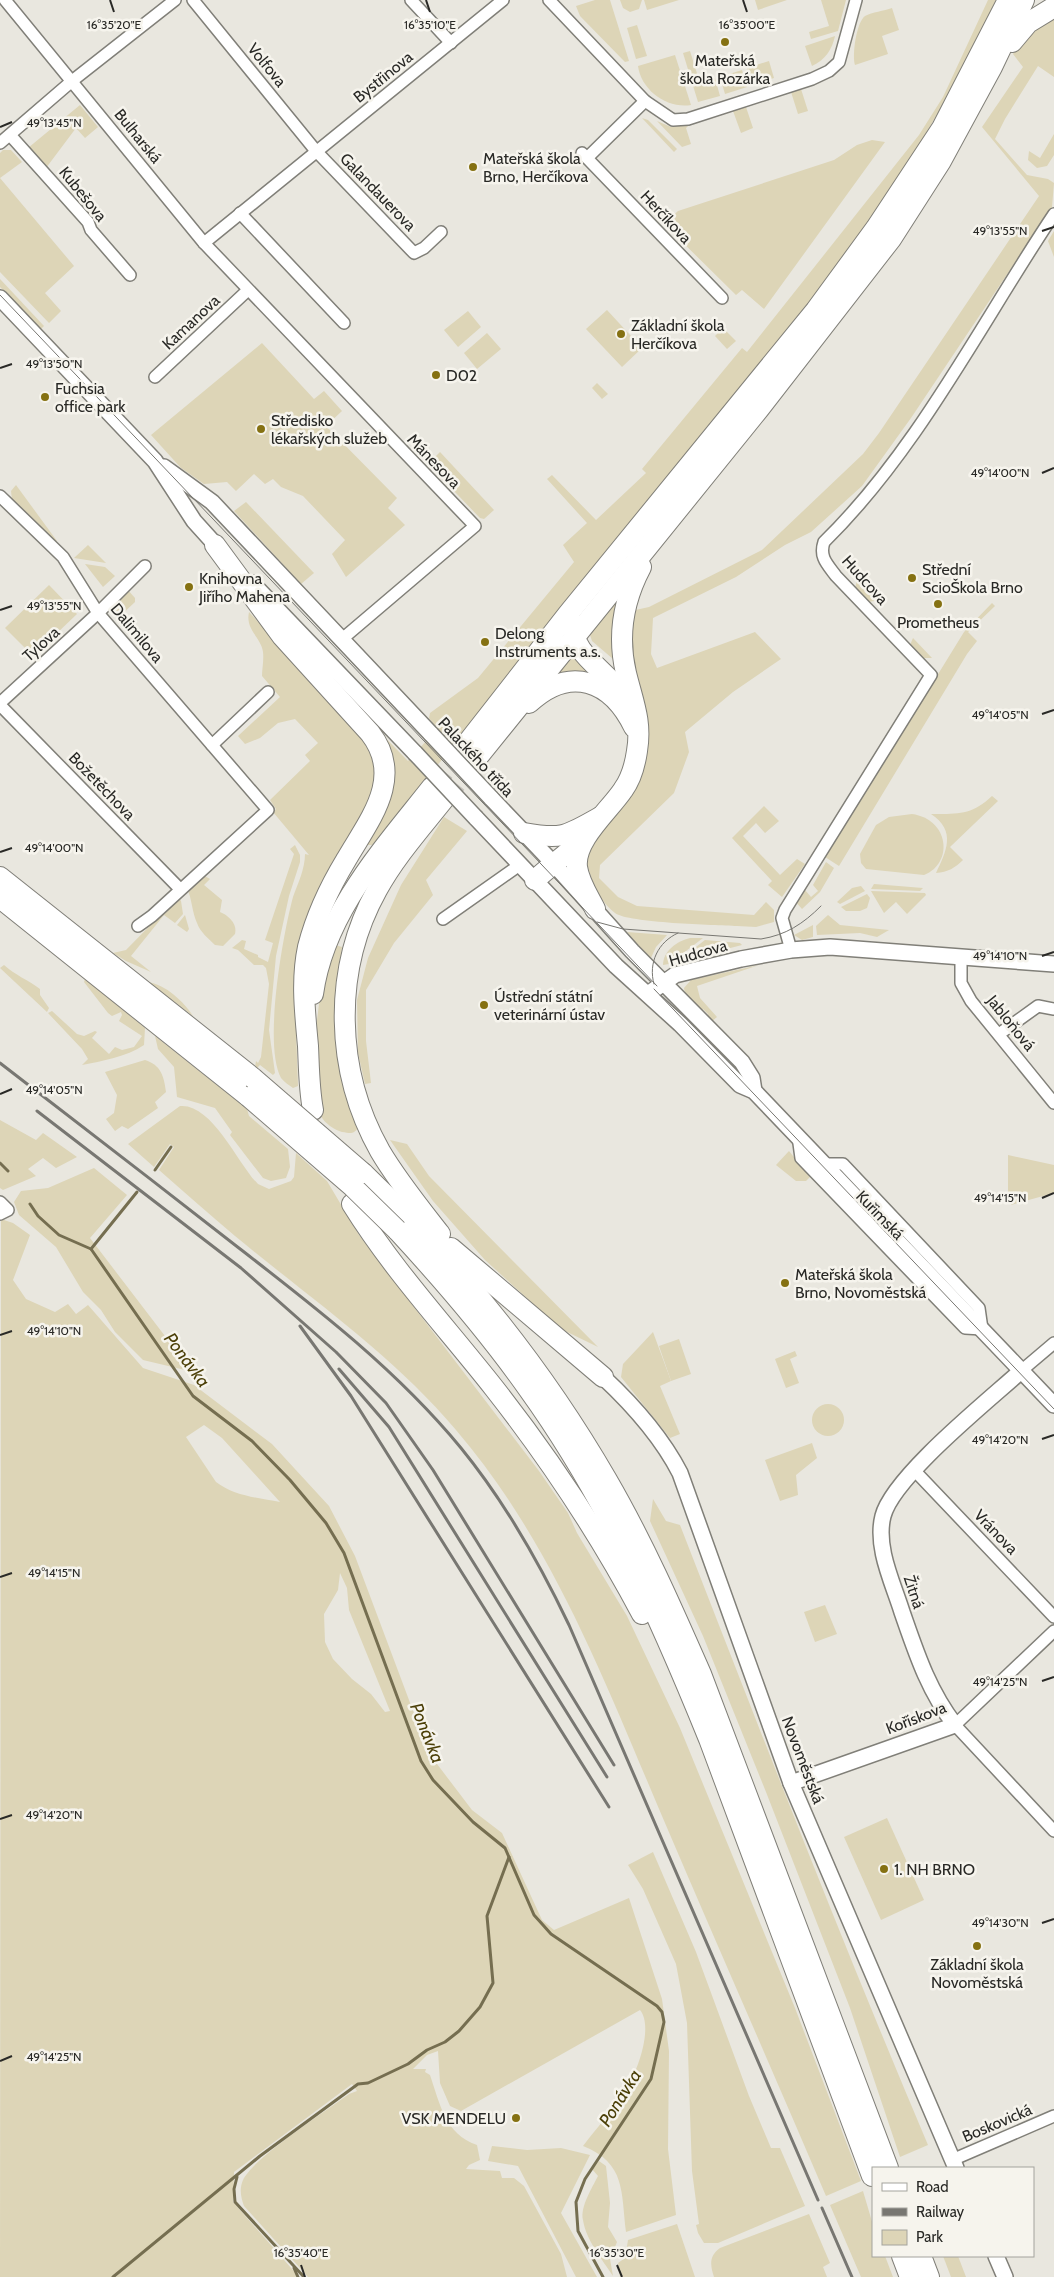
<svg xmlns="http://www.w3.org/2000/svg" width="1054" height="2277" font-family="Cabin,sans-serif">
	<rect width="100%" height="100%" fill="#e9e7df"/>
	<g fill="#ddd5b7" fill-rule="evenodd">
		<path d="M595,0H610L629,61L625,62L580,16L576,6Z"/>
		<path d="M620,0H642L639,9L630,12L623,8Z"/>
		<path d="M644,0H679L647,10Z"/>
		<path d="M755,0H787L758,10Z"/>
		<path d="M821,0H846L838,31L811,39L809,32L829,26Z"/>
		<path d="M988,0H996L991,12L946,99L905,169L810,306L376,841L372,845H367L366,843L385,799L361,713L408,761L437,729L429,718L430,713L478,678L574,562L563,545L587,523L547,479L552,475L596,520L646,473L642,469L742,348L747,352L919,135L943,97Z"/>
		<path d="M892,8L899,30L882,36L888,54L855,65C852,56 856,23 865,16C872,12 884,11 892,8Z"/>
		<path d="M1054,12V77L1038,66L1005,119L995,139L1027,175L1048,179L1054,183L1052,207L911,418L862,486L811,532L785,545L736,577L653,618L651,654L657,668L755,632L781,659L733,692L685,732L689,752L674,793L600,865L599,878L618,897L637,906L754,915L766,902L774,910V922L756,927L737,926C716,925 628,923 615,913C595,897 590,875 584,852L640,776L648,750L649,729L631,664V611L649,607L762,550L863,454L879,433L1039,196L982,127L1023,67L1013,54L1020,39Z"/>
		<path d="M637,25L647,56L636,59L627,28Z"/>
		<path d="M835,36C832,50 825,60 812,66L805,46Z"/>
		<path d="M690,51L700,83L715,78L720,96L698,102L683,53Z"/>
		<path d="M675,55L691,105C667,109 641,90 638,66Z"/>
		<path d="M769,61L774,78L752,85L747,68Z"/>
		<path d="M742,70L747,87L725,94L720,77Z"/>
		<path d="M810,84V86L801,89L808,111L798,114L791,92L782,95L781,93Z"/>
		<path d="M754,102V104L746,107L753,128L741,133L733,111L723,112Z"/>
		<path d="M80,105L98,127L85,138L76,128L46,168L28,148Z"/>
		<path d="M642,118L648,120L677,149L674,152Z"/>
		<path d="M657,121L671,127L691,123L686,128L691,144L682,147Z"/>
		<path d="M1054,134V155L1047,166L1037,168L1028,160L1029,151L1040,158Z"/>
		<path d="M872,140L885,142L764,309L742,290L736,295L664,224L678,211L834,160L857,145Z"/>
		<path d="M3,150H11L22,162L0,178L74,266L45,293L61,311L49,323L0,272V153Z"/>
		<path d="M1054,231V257L1048,241Z"/>
		<path d="M0,279L44,326L41,329L0,287Z"/>
		<path d="M607,310L642,348L622,367L586,329Z"/>
		<path d="M468,311L481,327L458,347L444,330Z"/>
		<path d="M723,328L736,341L727,349L715,336Z"/>
		<path d="M487,333L501,349L477,369L464,353Z"/>
		<path d="M262,343L314,399L324,391L342,411L326,426L397,498L388,508L405,525L346,577L332,554L345,540L303,496L281,487L273,479L265,484L254,474L236,491L227,482L204,484L181,468L151,435Z"/>
		<path d="M597,383L608,394L602,399L592,388Z"/>
		<path d="M440,452L494,510L484,519L480,518L428,464Z"/>
		<path d="M16,485L57,541L55,542L12,500L11,491Z"/>
		<path d="M246,502L314,573L301,584L234,511Z"/>
		<path d="M88,545L106,563L74,558Z"/>
		<path d="M85,564L105,567L115,576L103,587Z"/>
		<path d="M857,581L875,599L874,601L868,602L855,588Z"/>
		<path d="M49,585L77,614L33,656L5,628Z"/>
		<path d="M127,589L135,598V602L117,619L108,610Z"/>
		<path d="M619,596L613,659L592,641L590,635Z"/>
		<path d="M992,603L995,606L968,632L977,641L967,654L839,866L825,857L805,890L811,897L818,891L813,885L826,862L834,868L820,892L802,909L794,900L844,827L964,632Z"/>
		<path d="M249,612L371,744L379,776L295,1003L298,1086L293,1088C289,1085 284,1082 281,1078C263,1045 283,934 293,897C298,883 305,869 305,854L309,855L273,812L276,809L270,800L310,761L305,755L318,743L295,719L278,723L260,738L245,744L238,736L280,697L262,676C262,669 264,660 263,652C261,637 245,630 249,612Z"/>
		<circle cx="126" cy="621" r="6"/>
		<path d="M913,638L932,658H922L910,645Z"/>
		<path d="M573,655L610,684L554,677Z"/>
		<path d="M992,796L998,801L950,847L963,860C955,868 948,872 936,873C946,852 957,831 931,814C959,814 972,815 992,796Z"/>
		<path d="M764,806L779,821L765,833L756,823L743,836L780,875L797,859L805,864L782,897L768,885L772,881L732,838Z"/>
		<path d="M912,814C949,819 954,863 924,875L866,869L861,863L860,854L876,825L889,817Z"/>
		<path d="M444,817L467,831L426,880L433,895L394,943L366,990V1041L371,1083L365,1084L358,1053L357,1000L368,958L401,885Z"/>
		<path d="M295,845L300,855V862L289,896L276,956L269,1030L275,1073L273,1075L260,1065L257,1068L255,1067L256,1061L258,1063L261,1057L269,984L266,968L263,965H254L238,950L232,948L242,940L246,941L244,949L258,955V957L268,962L273,943L265,940L294,854L290,849Z"/>
		<path d="M203,875L210,879L204,885L222,900L220,912C228,915 238,924 235,934L223,946L215,945C209,939 200,932 197,923C192,912 192,899 187,888Z"/>
		<path d="M874,884L923,888L920,891L871,889Z"/>
		<path d="M861,886L865,891L840,904L837,902L852,888Z"/>
		<path d="M871,891L925,893L926,895L907,914L896,902L884,913Z"/>
		<path d="M867,894L870,898L867,908L860,911H846L841,907Z"/>
		<path d="M178,897L181,901L183,914L175,923L164,915L131,956L151,972L126,961L113,953L126,950Z"/>
		<path d="M185,915L189,929L187,932L177,925Z"/>
		<path d="M828,915L840,925L889,930L877,937L860,933L817,935L816,926Z"/>
		<path d="M813,925V937L802,940L794,935Z"/>
		<path d="M627,932L667,935L656,947L650,960Z"/>
		<path d="M690,938H703L669,964L663,965C663,951 677,941 690,938Z"/>
		<path d="M705,940L740,943L742,945L684,960L683,957Z"/>
		<path d="M335,945L342,947L335,1012L339,1068H341L347,1099L358,1128C353,1135 350,1133 342,1132C335,1130 324,1123 321,1116C310,1079 315,1020 323,982C325,970 331,957 335,945Z"/>
		<path d="M4,965C15,975 28,980 40,989V995L49,1008L47,1012L0,968Z"/>
		<path d="M759,965L697,986L700,998L717,1017L711,1022L707,1018L708,1014L703,1009L701,1011L685,994L684,988L691,980Z"/>
		<path d="M85,979L145,1028L144,1045C126,1057 102,1061 82,1065L88,1059L82,1049L48,1013L52,1011L77,1034L84,1036L95,1031L97,1032L92,1038L109,1054L115,1047L122,1050L134,1047L142,1036L119,1021L122,1015L121,1012L112,1016L108,1013L84,982Z"/>
		<path d="M148,982C166,985 183,1001 193,1016Z"/>
		<path d="M155,1036L247,1109L249,1116L288,1149L290,1167L286,1178L271,1181L263,1178L230,1135L232,1132L215,1108L177,1097L174,1067L158,1049Z"/>
		<path d="M145,1060C161,1065 164,1076 166,1092L155,1102L158,1108L128,1129L122,1126L115,1131L106,1119L114,1113L117,1095L105,1072Z"/>
		<path d="M180,1106C212,1103 238,1164 258,1184L269,1189L291,1181L294,1177L296,1153L327,1181L359,1235L539,1471L568,1513L577,1533L627,1616L680,1728L795,2008L861,2181L826,2196C772,2069 716,1943 662,1816C605,1682 552,1542 456,1430C392,1354 311,1299 235,1236C209,1214 184,1192 159,1170L174,1147L170,1144L154,1167L128,1144Z"/>
		<path d="M0,1120L36,1140L43,1133L77,1157L56,1168L43,1158L28,1169L36,1176L3,1190L0,1188Z"/>
		<path d="M390,1140L407,1144L429,1176L598,1347L561,1329L485,1260L433,1201Z"/>
		<path d="M789,1151L810,1177L806,1181H796L776,1165Z"/>
		<path d="M1008,1155L1054,1165V1193L1011,1205L1008,1190Z"/>
		<path d="M94,1168L127,1195L90,1238L168,1340L185,1370L143,1360L115,1332L101,1310L83,1292L56,1247L19,1215L14,1202L21,1191L48,1188Z"/>
		<path d="M1,1219L13,1223L30,1235L13,1280L26,1299L55,1312L68,1304L76,1314L88,1305L143,1368L194,1385L272,1444L329,1506L355,1556L418,1724L434,1760L472,1810L502,1833L542,1920L554,1930L629,1898L662,1999L669,2051L668,2149L676,2215L626,2232C621,2192 626,2163 583,2146C598,2126 617,2106 629,2084C639,2067 653,2026 640,2010L461,2111L450,2106L440,2083L438,2051L427,2055L413,2069H426L425,2072L430,2075C440,2104 445,2134 477,2145L480,2160L469,2165L466,2169L500,2171L502,2178H514L524,2186L561,2254L567,2277H308L244,2206C241,2198 239,2189 243,2180C253,2158 326,2111 349,2094L357,2091L352,2084L234,2172L233,2202L299,2277H0ZM204,1425L222,1438L280,1502C259,1498 234,1496 216,1482L186,1437ZM340,1573L347,1588L349,1610L390,1711L385,1712L371,1694L352,1679L333,1659L325,1642L324,1614L338,1590Z"/>
		<path d="M653,1332L671,1381L660,1386L680,1434L670,1438L621,1377L623,1364Z"/>
		<path d="M679,1339L691,1374L671,1381L659,1346Z"/>
		<path d="M795,1351L797,1356L790,1359L799,1383L786,1388L775,1359Z"/>
		<circle cx="828" cy="1420" r="16"/>
		<path d="M812,1443L817,1458L796,1475L798,1495L780,1501L765,1460Z"/>
		<path d="M653,1499L666,1521L680,1525C761,1733 841,1940 928,2145L900,2157L850,2008L766,1792L703,1636L650,1521Z"/>
		<path d="M825,1605L837,1634L815,1642L804,1612Z"/>
		<path d="M887,1818L924,1900L881,1920L844,1837Z"/>
		<path d="M653,1852L696,1952L749,2096L771,2148H780L805,2206L718,2243H704L698,2233L696,2225L699,2224L692,2171L687,2023L676,1964L643,1889L628,1865Z"/>
		<path d="M492,2146L527,2150L561,2148L590,2155L561,2213L597,2277H576L518,2166L488,2161Z"/>
		<path d="M599,2161L606,2166L610,2203L608,2227L617,2242L610,2259L613,2276C602,2259 586,2240 583,2220C580,2207 592,2188 598,2176L592,2169Z"/>
		<path d="M863,2191L873,2225V2256H885L893,2277H861L830,2205Z"/>
		<path d="M809,2214L830,2263L823,2267L827,2277H714C710,2265 709,2256 720,2248Z"/>
		<path d="M677,2224L695,2277H620L618,2263L625,2258L628,2240Z"/>
		<path d="M943,2256H958L966,2277H951Z"/>
	</g>
	<g fill="none" stroke-linecap="round" stroke-linejoin="round">
		<g stroke="#756e50" stroke-width="3">
			<path d="M0,1163L8,1171"/>
			<path d="M155,1170L171,1147"/>
			<path d="M30,1204L38,1216L59,1235L91,1249L193,1396L252,1441L290,1480L326,1523L344,1553L421,1761L433,1780L473,1822L505,1848L534,1915L543,1925L551,1934L657,2006L662,2012L664,2022L651,2079L585,2179L576,2202L578,2231L603,2277"/>
			<path d="M91,1249L137,1192"/>
			<path d="M237,2177L234,2189L235,2202L304,2277"/>
			<path d="M294,2268L298,2277"/>
			<path d="M113,2277L260,2156L358,2084L368,2083L408,2064L427,2050L445,2042L459,2031L480,2007L493,1983L487,1916L509,1857"/>
		</g>
		<g stroke="#c3c1ba" stroke-width="20" stroke-dasharray="20 10" stroke-linecap="butt">
			<path d="M432,787L461,751"/>
			<path d="M444,799L473,763"/>
		</g>
		<g stroke="#807f78" stroke-width="14">
			<g id="street">
				<path d="M5,0L204,243L475,526L341,640"/>
				<path d="M193,0L316,151L414,253L424,248L441,232"/>
				<path d="M411,0L451,43"/>
				<path d="M549,0L645,101L673,120L688,119L812,79L829,71L839,62L856,0"/>
				<path d="M10,135L88,222L91,230L130,275"/>
				<path d="M0,143L72,81L175,0"/>
				<path d="M582,153L722,298"/>
				<path d="M587,158L645,101"/>
				<path d="M240,213L344,323"/>
				<path d="M204,243L503,0"/>
				<path d="M155,377L248,290"/>
				<path d="M0,496L63,557L98,613L268,810L152,916L138,926"/>
				<path d="M0,703L98,613L145,566"/>
				<path d="M0,705L180,889"/>
				<path d="M212,745L268,692"/>
				<path d="M443,919L521,864"/>
				<path d="M791,950L782,918L785,910L931,675L836,576C827,564 819,557 824,542C918,450 981,323 1054,214"/>
				<path d="M961,957V983L971,1001L1054,1103"/>
				<path d="M999,1034L1038,1006L1054,1009"/>
				<path d="M798,1136L801,1158L965,1328L982,1329L979,1308L843,1164H825"/>
				<path d="M0,1202L8,1210L0,1214"/>
				<path d="M1021,1371L1054,1343"/>
				<path d="M914,1470L1054,1617"/>
				<path d="M1054,1631L955,1725L1054,1831"/>
				<path d="M952,2160L1054,2116"/>
			</g>
		</g>
		<g stroke="#807f78" stroke-width="18">
			<g id="secondary">
				<path d="M0,298L155,461L194,521L222,552"/>
				<path d="M164,467L212,502L431,734"/>
				<path d="M252,583L415,753"/>
				<path d="M491,798L553,863L632,951L742,1062L752,1078L754,1091"/>
				<path d="M476,818L616,966L680,1024L740,1085L754,1091L1054,1405"/>
				<path d="M648,994L675,975L741,959L791,950L830,947L1054,964"/>
				<path d="M603,1377C633,1405 661,1436 680,1473L791,1783L956,2168"/>
				<path d="M791,1783L955,1725C928,1690 916,1652 902,1612C893,1583 875,1547 883,1516C893,1477 988,1401 1021,1371"/>
				<path d="M996,2256L1005,2277"/>
			</g>
		</g>
		<g stroke="#807f78" stroke-width="22">
			<g id="highway">
				<path d="M1012,42L1028,23L1054,7"/>
				<path d="M215,545L282,636L370,733C405,778 369,820 346,860C329,888 316,916 308,947C301,980 305,1013 308,1046C309,1068 309,1089 313,1110"/>
				<path d="M574,625C571,655 608,670 622,695"/>
				<path d="M529,703C570,665 611,680 634,727"/>
				<path d="M461,751L568,614L816,310L876,228L942,128L1008,0"/>
				<path d="M473,763L759,409L891,239L941,161L992,67L1024,0"/>
				<path d="M524,833C563,840 566,836 600,817"/>
				<path d="M0,877L253,1078"/>
				<path d="M535,880C551,865 568,854 583,838"/>
				<path d="M0,898L249,1097"/>
				<path d="M595,909C589,897 579,882 577,867C574,840 609,811 623,790C631,779 635,765 637,751C642,721 633,702 626,673C617,635 623,601 641,567"/>
				<path d="M313,994C324,913 384,848 432,787"/>
				<path d="M363,1173C458,1264 541,1366 607,1480C643,1542 672,1608 701,1674L888,2168"/>
				<path d="M352,1204C393,1270 446,1327 494,1388C549,1458 600,1535 642,1614"/>
				<path d="M397,1230C444,1281 489,1333 529,1390C606,1497 660,1618 709,1739L872,2176"/>
				<path d="M440,1234C419,1207 397,1180 380,1151C335,1071 332,971 377,890C395,857 421,828 444,799"/>
				<path d="M451,1248L603,1377"/>
				<path d="M902,2256L910,2277"/>
				<path d="M921,2256L929,2277"/>
			</g>
		</g>
		<use href="#street" stroke="#fff" stroke-width="11"/>
		<use href="#secondary" stroke="#fff" stroke-width="15"/>
		<use href="#highway" stroke="#fff" stroke-width="20"/>
		<g stroke="#787772" stroke-width="1">
			<path d="M0,295L657,986"/>
			<path d="M597,922L623,929L761,939C786,935 803,924 821,906"/>
			<path d="M654,984C648,963 658,942 678,933"/>
			<path d="M654,989L1054,1409"/>
		</g>
		<g stroke="#787772" stroke-width="3">
			<path d="M0,1063C78,1123 157,1184 235,1245C315,1307 396,1369 461,1448C505,1502 539,1562 569,1625L818,2200"/>
			<path d="M37,1111L241,1268L336,1352L386,1403L433,1470L614,1765"/>
			<path d="M300,1326L351,1396L609,1807"/>
			<path d="M339,1369L389,1427L607,1777"/>
			<path d="M822,2208L852,2277"/>
		</g>
		<g stroke="#807f78" stroke-width="18" stroke-linecap="butt">
			<g id="secondary-bridge">
				<path d="M431,734L491,798"/>
				<path d="M415,753L476,818"/>
			</g>
		</g>
		<g stroke="#807f78" stroke-width="22" stroke-linecap="butt">
			<g id="highway-bridge">
				<path d="M253,1078L363,1173"/>
				<path d="M249,1097L353,1187L397,1230"/>
			</g>
		</g>
		<use href="#secondary-bridge" stroke="#fff" stroke-width="15"/>
		<use href="#highway-bridge" stroke="#fff" stroke-width="20"/>
	</g>
	<path fill="none" stroke="#292926" stroke-width="2" d="M110,0L114,12M426,0L430,12M743,0L747,12M0,127L12,122M1042,231L1054,227M0,368L12,364M1042,473L1054,468M0,610L12,606M1042,714L1054,710M0,852L12,848M1042,956L1054,952M0,1094L12,1089M1042,1198L1054,1193M0,1335L12,1331M1042,1439L1054,1435M0,1577L12,1573M1042,1681L1054,1677M0,1819L12,1815M1042,1923L1054,1919M0,2061L12,2056M301,2265L305,2277M617,2265L622,2277"/>
	<g fill="#857112" stroke="#f6f4ed" stroke-width="2">
		<circle cx="725" cy="42" r="5"/>
		<circle cx="473" cy="167" r="5"/>
		<circle cx="621" cy="334" r="5"/>
		<circle cx="436" cy="375" r="5"/>
		<circle cx="45" cy="397" r="5"/>
		<circle cx="261" cy="429" r="5"/>
		<circle cx="912" cy="578" r="5"/>
		<circle cx="189" cy="587" r="5"/>
		<circle cx="938" cy="604" r="5"/>
		<circle cx="485" cy="642" r="5"/>
		<circle cx="484" cy="1005" r="5"/>
		<circle cx="785" cy="1283" r="5"/>
		<circle cx="884" cy="1869" r="5"/>
		<circle cx="977" cy="1946" r="5"/>
		<circle cx="516" cy="2118" r="5"/>
	</g>
	<g text-anchor="middle" dominant-baseline="central" stroke-width="5" stroke-linejoin="round" paint-order="stroke">
		<g font-size="16" fill="#292926" stroke="#f6f4ed" text-anchor="start">
			<text x="725" y="60" text-anchor="middle">Mateřská<tspan x="725" dy="18">škola Rozárka</tspan></text>
			<text x="483" y="158">Mateřská škola<tspan x="483" dy="18">Brno, Herčíkova</tspan></text>
			<text x="631" y="325">Základní škola<tspan x="631" dy="18">Herčíkova</tspan></text>
			<text x="446" y="375">D02</text>
			<text x="55" y="388">Fuchsia<tspan x="55" dy="18">office park</tspan></text>
			<text x="271" y="420">Středisko<tspan x="271" dy="18">lékařských služeb</tspan></text>
			<text x="922" y="569">Střední<tspan x="922" dy="18">ScioŠkola Brno</tspan></text>
			<text x="199" y="578">Knihovna<tspan x="199" dy="18">Jiřího Mahena</tspan></text>
			<text x="938" y="622" text-anchor="middle">Prometheus</text>
			<text x="495" y="633">Delong<tspan x="495" dy="18">Instruments a.s.</tspan></text>
			<text x="494" y="996">Ústřední státní<tspan x="494" dy="18">veterinární ústav</tspan></text>
			<text x="795" y="1274">Mateřská škola<tspan x="795" dy="18">Brno, Novoměstská</tspan></text>
			<text x="894" y="1869">1. NH BRNO</text>
			<text x="977" y="1964" text-anchor="middle">Základní škola<tspan x="977" dy="18">Novoměstská</tspan></text>
			<text x="506" y="2118" text-anchor="end">VSK MENDELU</text>
		</g>
		<g font-size="16" fill="#292926" stroke="#f6f4ed">
			<text transform="translate(267 65) rotate(51)">Volfova</text>
			<text transform="translate(383 77) rotate(-39)">Bystřinova</text>
			<text transform="translate(138 136) rotate(51)">Bulharská</text>
			<text transform="translate(378 192) rotate(46)">Galandauerova</text>
			<text transform="translate(83 194) rotate(51)">Kubešova</text>
			<text transform="translate(666 217) rotate(47)">Herčíkova</text>
			<text transform="translate(191 322) rotate(-43)">Kamanova</text>
			<text transform="translate(434 461) rotate(46)">Mánesova</text>
			<text transform="translate(865 580) rotate(48)">Hudcova</text>
			<text transform="translate(137 633) rotate(50)">Dalimilova</text>
			<text transform="translate(41 644) rotate(-42)">Tylova</text>
			<text transform="translate(476 757) rotate(47)">Palackého třída</text>
			<text transform="translate(102 786) rotate(46)">Božetěchova</text>
			<text transform="translate(698 953) rotate(-16)">Hudcova</text>
			<text transform="translate(1011 1023) rotate(51)">Jabloňová</text>
			<text transform="translate(880 1215) rotate(46)">Kuřimská</text>
			<text transform="translate(996 1532) rotate(46)">Vránova</text>
			<text transform="translate(914 1592) rotate(72)">Žitná</text>
			<text transform="translate(916 1718) rotate(-21)">Kořískova</text>
			<text transform="translate(803 1760) rotate(69)">Novoměstská</text>
			<text transform="translate(997 2123) rotate(-23)">Boskovická</text>
		</g>
		<g font-size="18" font-style="italic" fill="#4b3f07" stroke="#f6f4ed">
			<text transform="translate(187 1360) rotate(53)">Ponávka</text>
			<text transform="translate(427 1733) rotate(68)">Ponávka</text>
			<text transform="translate(620 2098) rotate(-58)">Ponávka</text>
		</g>
	</g>
	<g font-size="12" text-anchor="middle" fill="#292926" stroke="#f6f4ed" stroke-width="5" stroke-linejoin="round" paint-order="stroke">
		<text x="747" y="29">16°35'00"E</text>
		<text x="114" y="29">16°35'20"E</text>
		<text x="430" y="29">16°35'10"E</text>
		<text x="54" y="127">49°13'45"N</text>
		<text x="1000" y="235">49°13'55"N</text>
		<text x="54" y="368">49°13'50"N</text>
		<text x="1000" y="477">49°14'00"N</text>
		<text x="54" y="610">49°13'55"N</text>
		<text x="1000" y="719">49°14'05"N</text>
		<text x="54" y="852">49°14'00"N</text>
		<text x="1000" y="960">49°14'10"N</text>
		<text x="54" y="1094">49°14'05"N</text>
		<text x="1000" y="1202">49°14'15"N</text>
		<text x="54" y="1335">49°14'10"N</text>
		<text x="1000" y="1444">49°14'20"N</text>
		<text x="54" y="1577">49°14'15"N</text>
		<text x="1000" y="1686">49°14'25"N</text>
		<text x="54" y="1819">49°14'20"N</text>
		<text x="1000" y="1927">49°14'30"N</text>
		<text x="54" y="2061">49°14'25"N</text>
		<text x="301" y="2257">16°35'40"E</text>
		<text x="617" y="2257">16°35'30"E</text>
	</g>
	<rect x="872" y="2167" width="162" height="90" fill="#f6f4ed" stroke="#a4a39d"/>
	<rect x="882" y="2183" width="25" height="8" fill="#ffffff" stroke="#a4a39d"/>
	<text x="916" y="2192" font-size="15" fill="#292926">Road</text>
	<rect x="882" y="2208" width="25" height="8" fill="#787772" stroke="#a4a39d"/>
	<text x="916" y="2217" font-size="15" fill="#292926">Railway</text>
	<rect x="882" y="2230" width="25" height="15" fill="#ddd5b7" stroke="#a4a39d"/>
	<text x="916" y="2242" font-size="15" fill="#292926">Park</text>
</svg>
